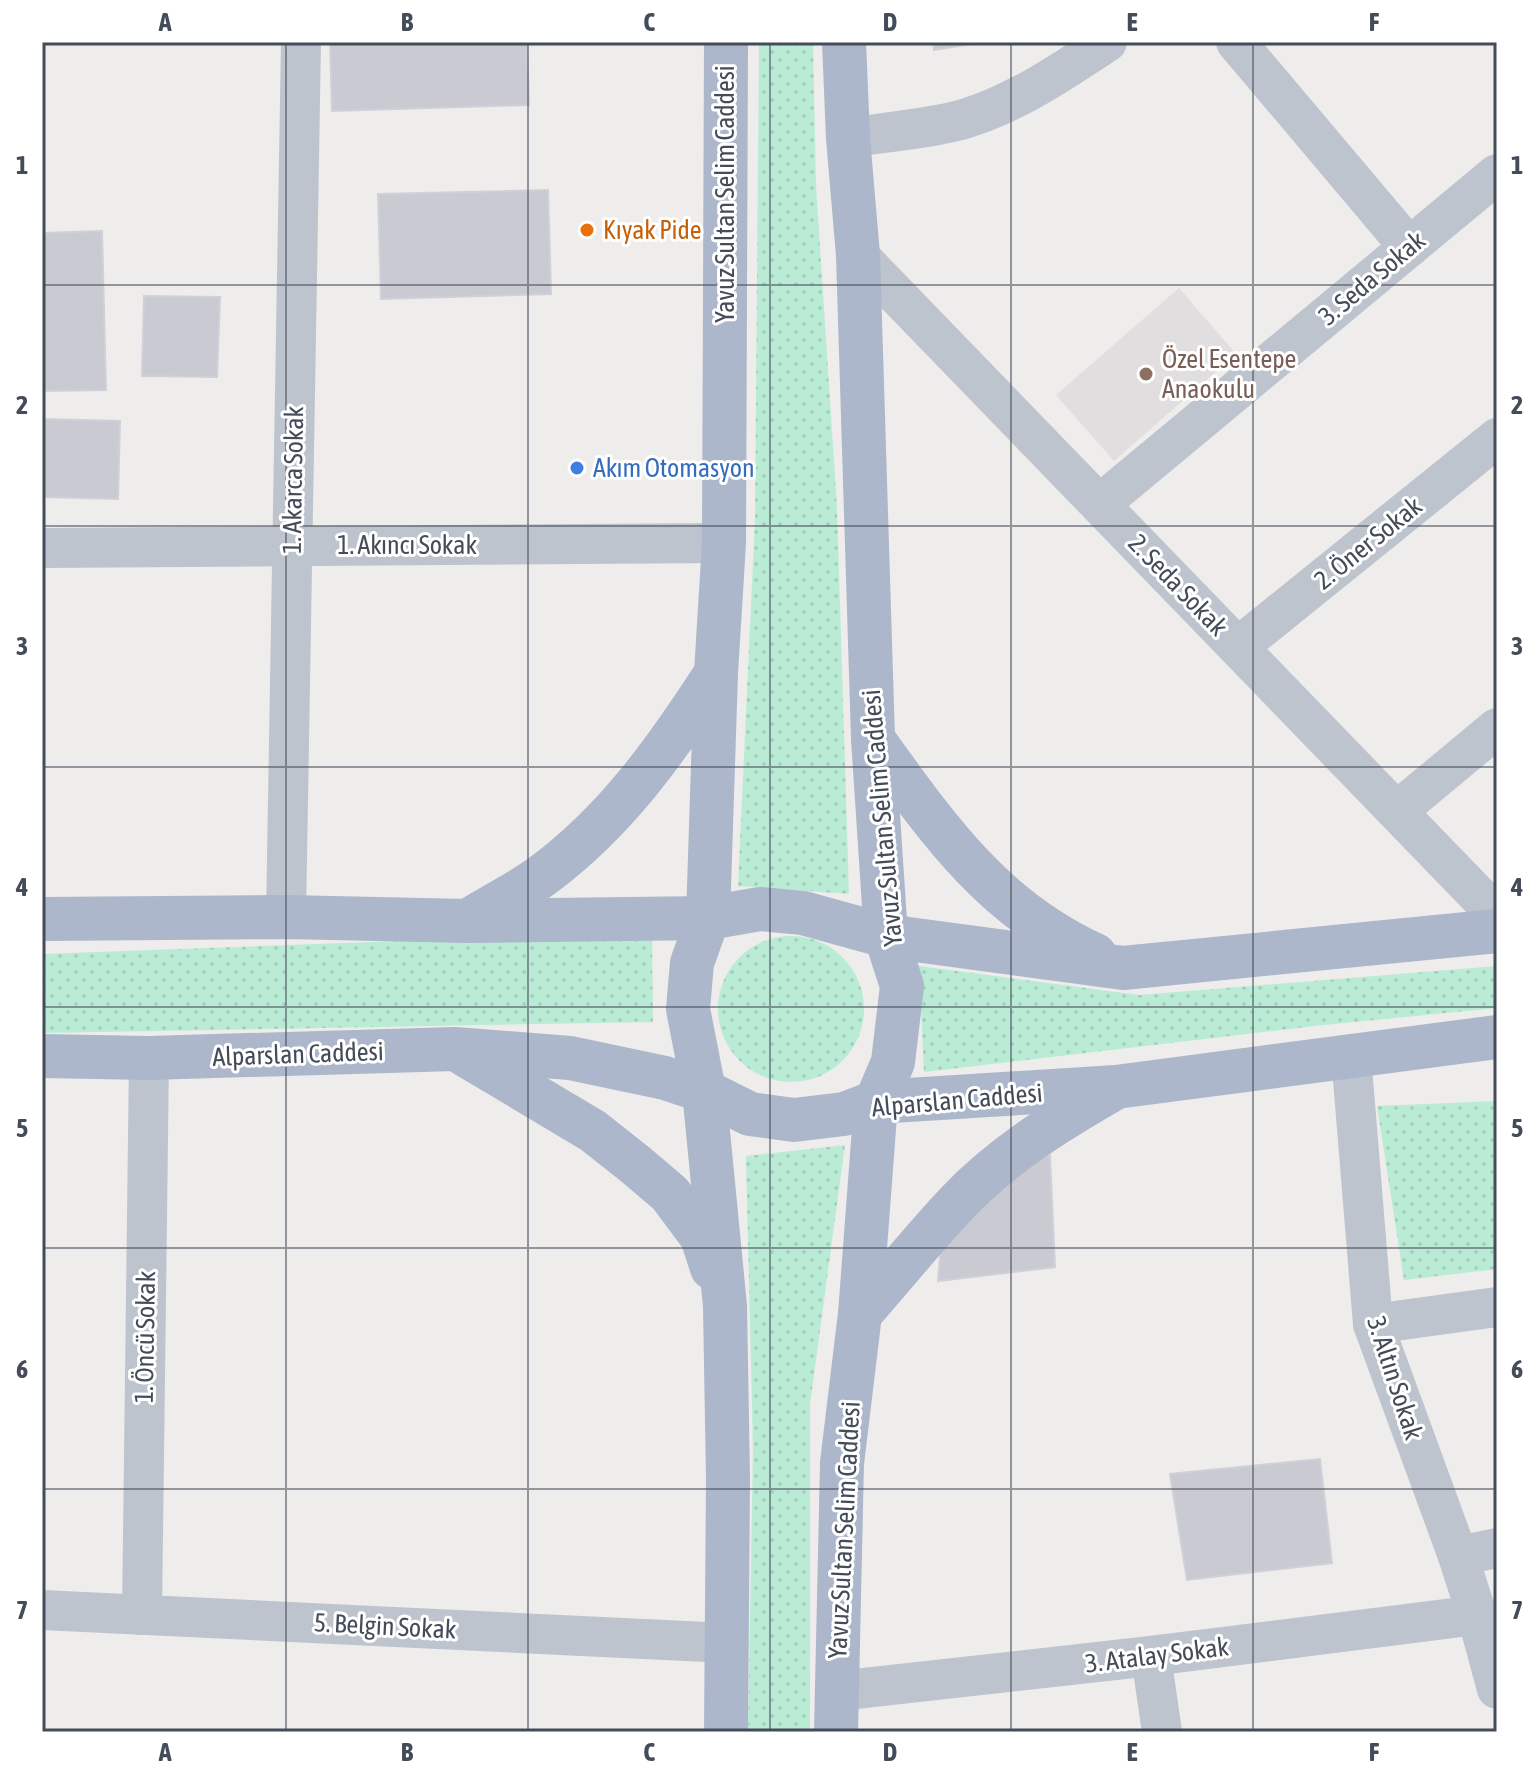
<svg xmlns="http://www.w3.org/2000/svg" width="1539" height="1774" font-family="'Asap Condensed',sans-serif">
	<defs>
		<pattern id="green-dots" width="8" height="8" patternUnits="userSpaceOnUse" patternTransform="scale(2)"><rect width="8" height="8" fill="#baecd5"/><path d="M2 2h.1M6 6h.1" fill="none" stroke="#a1ccb9" stroke-width="1.8" stroke-linecap="round"/></pattern>
	</defs>
	<rect width="100%" height="100%" fill="#efecec"/>
	<path fill="#e0dede" d="M1179,288L1236,354L1114,461L1056,395Z"/>
	<g fill="url(#green-dots)">
		<path d="M759,42H813L816,186L837,508L849,894L738,886L755,519Z"/>
		<path d="M652,932L653,1022L42,1033V954Z"/>
		<circle cx="791" cy="1009" r="73"/>
		<path d="M919,966L1139,995L1497,966V1008L1324,1025L924,1072Z"/>
		<path d="M1497,1101V1269L1404,1280L1377,1106Z"/>
		<path d="M845,1145L810,1404V1732H748L753,1449L746,1156Z"/>
	</g>
	<g fill="#c9cad2" stroke="#d0d1d8" stroke-width="2">
		<path d="M330,42H527L529,105L332,111Z"/>
		<path d="M933,42H982L934,50Z"/>
		<path d="M548,190L551,294L381,299L378,194Z"/>
		<path d="M102,231L106,390L42,391V233Z"/>
		<path d="M144,296L220,297L217,377L142,376Z"/>
		<path d="M42,419L120,421L118,499L42,497Z"/>
		<path d="M1050,1155L1055,1267L938,1281L941,1245L1009,1168Z"/>
		<path d="M1320,1459L1332,1563L1187,1580L1170,1474Z"/>
	</g>
	<g fill="none" stroke-linecap="round" stroke-linejoin="round">
		<g stroke="#bdc4ce" stroke-width="40">
			<path d="M1236,42L1409,247"/>
			<path d="M848,138C884,132 930,129 964,119C1015,104 1063,71 1107,42"/>
			<path d="M858,255L1497,915"/>
			<path d="M1100,504L1497,174"/>
			<path d="M42,548L724,543"/>
			<path d="M1238,647L1497,438"/>
			<path d="M1397,811L1497,728"/>
			<path d="M286,917L301,42"/>
			<path d="M1351,1055L1373,1324L1458,1556L1477,1615L1497,1689"/>
			<path d="M1373,1324L1497,1307"/>
			<path d="M1458,1556L1497,1548"/>
			<path d="M42,1610L728,1643"/>
			<path d="M142,1615L149,1058"/>
			<path d="M1151,1656L1162,1732"/>
			<path d="M837,1691L1151,1656L1477,1615"/>
		</g>
		<g stroke="#acb7cb" stroke-width="44">
			<path d="M873,739C937,828 992,908 1095,955"/>
			<path d="M42,919L286,917L468,921L708,918L760,909L803,913L886,936L1123,968L1497,931"/>
			<path d="M469,920C493,905 520,892 543,875C616,821 667,749 716,673"/>
			<path d="M464,1054L593,1131L636,1165L670,1194L702,1237L712,1268"/>
			<path d="M42,1056L149,1058L455,1049L570,1058L665,1078L704,1091L750,1114L794,1120L844,1114L876,1102L1116,1087L1497,1037"/>
			<path d="M860,1314C892,1278 923,1239 957,1203C1000,1157 1056,1122 1110,1091"/>
			<path d="M726,1732L728,1479L725,1306L704,1091L688,1009L692,963L708,918L716,673L724,543L726,42"/>
			<path d="M836,1732L842,1463L860,1314L876,1102L893,1062L902,986L886,936L873,739L858,255L848,138L844,42"/>
		</g>
	</g>
	<path fill="none" stroke="#454c59" stroke-width="2" stroke-opacity="0.55" d="M286,42V1732M528,42V1732M770,42V1732M1011,42V1732M1253,42V1732M42,285H1497M42,526H1497M42,767H1497M42,1007H1497M42,1248H1497M42,1489H1497"/>
	<circle fill="#e8710a" stroke="#fff" stroke-width="3" cx="587" cy="230" r="8"/>
	<circle fill="#8d6e63" stroke="#fff" stroke-width="3" cx="1146" cy="374" r="8"/>
	<circle fill="#3f7fe0" stroke="#fff" stroke-width="3" cx="577" cy="468" r="8"/>
	<g text-anchor="middle" dominant-baseline="central" stroke-width="6" stroke-linejoin="round" paint-order="stroke">
		<g font-size="26" fill="#454c59" stroke="#fff">
			<text transform="translate(725 194) rotate(-90)">Yavuz Sultan Selim Caddesi</text>
			<text transform="translate(1372 278) rotate(-40)">3. Seda Sokak</text>
			<text transform="translate(293 480) rotate(-89)">1. Akarca Sokak</text>
			<text transform="translate(1368 543) rotate(-39)">2. Öner Sokak</text>
			<text x="407" y="545">1. Akıncı Sokak</text>
			<text transform="translate(1178 585) rotate(46)">2. Seda Sokak</text>
			<text transform="translate(882 818) rotate(-95)">Yavuz Sultan Selim Caddesi</text>
			<text transform="translate(298 1054) rotate(-2)">Alparslan Caddesi</text>
			<text transform="translate(957 1100) rotate(-5)">Alparslan Caddesi</text>
			<text transform="translate(145 1337) rotate(-89)">1. Öncü Sokak</text>
			<text transform="translate(1395 1378) rotate(72)">3. Altın Sokak</text>
			<text transform="translate(844 1530) rotate(-87)">Yavuz Sultan Selim Caddesi</text>
			<text transform="translate(385 1626) rotate(3)">5. Belgin Sokak</text>
			<text transform="translate(1157 1655) rotate(-7)">3. Atalay Sokak</text>
		</g>
		<g font-size="26" fill="#c56008" stroke="#fff" text-anchor="start">
			<text x="603" y="230">Kıyak Pide</text>
		</g>
		<g font-size="26" fill="#785e54" stroke="#fff" text-anchor="start">
			<text x="1162" y="359">Özel Esentepe<tspan x="1162" dy="30">Anaokulu</tspan></text>
		</g>
		<g font-size="26" fill="#366cbe" stroke="#fff" text-anchor="start">
			<text x="593" y="468">Akım Otomasyon</text>
		</g>
	</g>
	<rect width="1539" height="1774" fill="none" stroke="#ffffff" stroke-width="88"/>
	<rect x="44" y="44" width="1451" height="1686" fill="none" stroke="#454c59" stroke-width="3"/>
	<g font-size="26" text-anchor="middle" font-weight="bold" fill="#454c59">
		<text x="165" y="31">A</text>
		<text x="407" y="31">B</text>
		<text x="649" y="31">C</text>
		<text x="890" y="31">D</text>
		<text x="1132" y="31">E</text>
		<text x="1374" y="31">F</text>
		<text x="22" y="174">1</text>
		<text x="1517" y="174">1</text>
		<text x="22" y="414">2</text>
		<text x="1517" y="414">2</text>
		<text x="22" y="655">3</text>
		<text x="1517" y="655">3</text>
		<text x="22" y="896">4</text>
		<text x="1517" y="896">4</text>
		<text x="22" y="1137">5</text>
		<text x="1517" y="1137">5</text>
		<text x="22" y="1378">6</text>
		<text x="1517" y="1378">6</text>
		<text x="22" y="1619">7</text>
		<text x="1517" y="1619">7</text>
		<text x="165" y="1761">A</text>
		<text x="407" y="1761">B</text>
		<text x="649" y="1761">C</text>
		<text x="890" y="1761">D</text>
		<text x="1132" y="1761">E</text>
		<text x="1374" y="1761">F</text>
	</g>
</svg>
